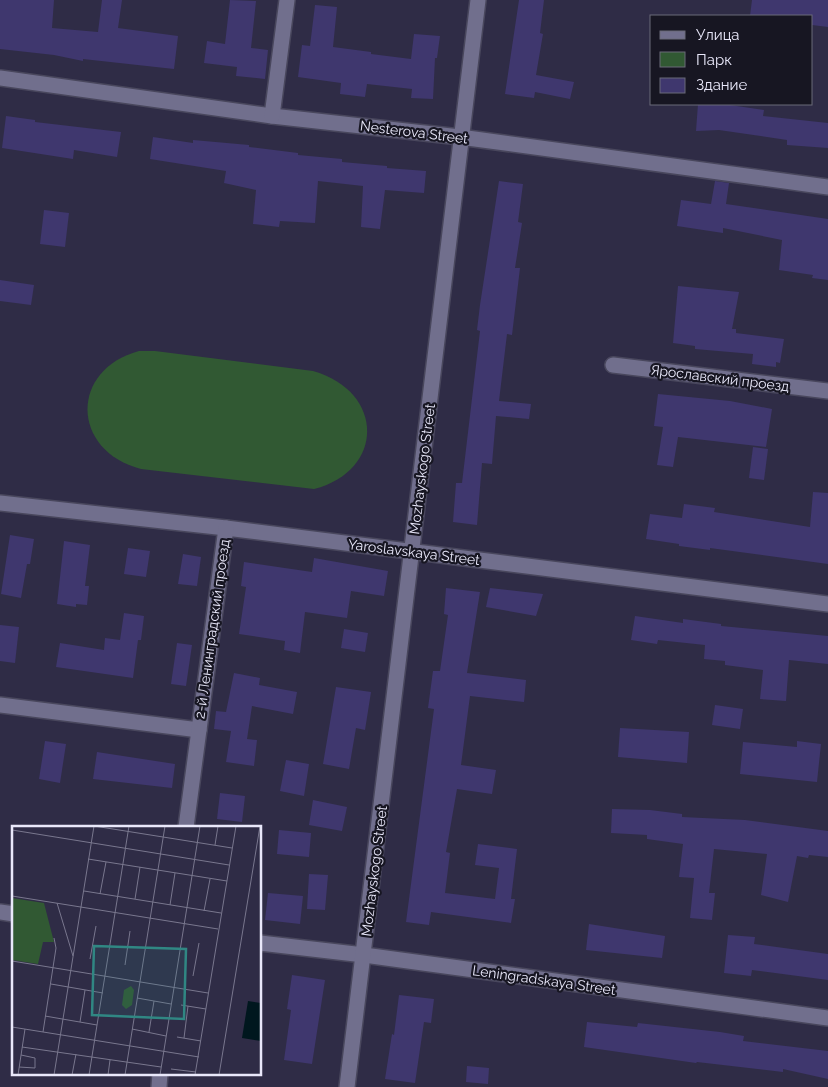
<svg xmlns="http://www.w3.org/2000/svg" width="828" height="1087" font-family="Raleway,sans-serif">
	<rect width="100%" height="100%" fill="#2f2c46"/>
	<path fill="#315933" d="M139,351H155L313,371C384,391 386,470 314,489L141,469C71,451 69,370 139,351Z"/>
	<g fill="#3f376e">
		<path d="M0,0H54L52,28L98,32L102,0H122L118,28L178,36L174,69L83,59V61L54,55L0,49Z"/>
		<path d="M230,0L256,1L251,48L268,50L265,79L236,76L237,67L204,63L207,41L225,44Z"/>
		<path d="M519,0H544L540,33L543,34L536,75L574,82L570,99L535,92L534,98L505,94Z"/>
		<path d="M752,0H828V27L812,25V16H750Z"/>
		<path d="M315,5L337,7L333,47L371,52V54L411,59L414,34L440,36L437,58H435L433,99L411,98L412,89L367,84L365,97L340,94L341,83L298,77L302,45L310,46Z"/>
		<path d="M698,104H723L764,110L763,116L828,123V148L787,145V140L719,130L696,131Z"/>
		<path d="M6,116L35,120V122L121,132L117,157L74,150L73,159L2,148Z"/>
		<path d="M153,137L193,143V140L249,145V147L298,153V155L342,159V162L387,166V168L426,171L424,193L385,190L380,229L361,227L363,186L318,181L315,223L280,221L279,227L253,224L256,190L224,183L226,171L150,159Z"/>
		<path d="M499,181L523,184L518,222L522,223L515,268H520L512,335L507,334L499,401L531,404L529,419L496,416L492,464L482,463L477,525L453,522L456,483H462L480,331L477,330L480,305Z"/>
		<path d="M715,181L729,183L726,204L828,219V280L812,278L813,275L779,270L782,240L723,228V233L677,226L681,200L711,204Z"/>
		<path d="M44,210L69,213L65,247L40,244Z"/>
		<path d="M0,280L34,285L31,305L0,301Z"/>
		<path d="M678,286L739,292L732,329H736V333L784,339L780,363L776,362V367L752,364L753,354L695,349V346L673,343Z"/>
		<path d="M658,394L730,401L772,409L766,447L678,437L673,467L657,465L663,427L654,426Z"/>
		<path d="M753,447L768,449L764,480L749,478Z"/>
		<path d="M813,492L828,493V564L710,548V550L679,546V544L646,539L650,514L682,518L684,504L715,508L714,512L810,527Z"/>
		<path d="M10,535L34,539L30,564H27L21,598L1,594Z"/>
		<path d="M64,541L90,545L85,586H89L87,605L76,604V607L57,604Z"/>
		<path d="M128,548L150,551L146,577L124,574Z"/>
		<path d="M183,554L201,557L197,586L178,584Z"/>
		<path d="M314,558L388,571L384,596L351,591L347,618L305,612L300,653L284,650L285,641L239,634L246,587L241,586L244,562L312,572Z"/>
		<path d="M446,588L480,592L467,673L526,680L524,702L470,696L461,765L496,770L492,794L457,789L446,852L450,853L445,893L495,899L499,868L475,865L478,844L517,849L511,899H515L511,923L431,912L429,925L406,922L434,709L428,708L433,671H440L448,615L444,614Z"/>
		<path d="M490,588L543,594L536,616L486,607Z"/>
		<path d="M124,613L144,616L141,640H138L133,678L56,667L60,643L104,650L105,638L120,640Z"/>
		<path d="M635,616L683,623V619L721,624V626L828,636V664L789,660L786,701L760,699L763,670L725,665V661L704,659L705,645L658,640L657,644L631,640Z"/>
		<path d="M0,625L19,627L15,663L0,661Z"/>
		<path d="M344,629L368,633L365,652L341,648Z"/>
		<path d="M177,643L192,645L186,686L171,684Z"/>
		<path d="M234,673L260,678L259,685L297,692L293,714L252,706L247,739L257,740L254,766L226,762L231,731L214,729L216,711L226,712Z"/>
		<path d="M336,687L371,692L365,730L356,728L349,769L323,764Z"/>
		<path d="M715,705L743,709L740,729L712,725Z"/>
		<path d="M620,728L689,732L687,763L618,757Z"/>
		<path d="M45,741L66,744L60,783L39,779Z"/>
		<path d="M797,741L821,744L817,782L740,774L743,742L797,747Z"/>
		<path d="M97,752L175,764L172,788L93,779Z"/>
		<path d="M286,760L309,764L304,796L280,791Z"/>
		<path d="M220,793L245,796L242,822L217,819Z"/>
		<path d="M313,800L347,807L342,831L309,825Z"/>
		<path d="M612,809L650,810L682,814V817L745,820L828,831V857L809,855L808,858L797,856L788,902L761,895L767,854L714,849L709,893H715L712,920L690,918L694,878L679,877L683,844L647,839V835L611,833Z"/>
		<path d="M279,830L311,833L309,857L277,854Z"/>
		<path d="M309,874L328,875L325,910L307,909Z"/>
		<path d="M268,893L303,896L300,924L265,920Z"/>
		<path d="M589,924L665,936L662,958L586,950Z"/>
		<path d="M728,935L755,937L754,944L828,954V980L752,970L751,976L724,973Z"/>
		<path d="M292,975L325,980L312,1064L284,1060L291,1010L287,1009Z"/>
		<path d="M399,995L434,999L431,1023L424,1022L415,1083L385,1079L392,1034L394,1035Z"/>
		<path d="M587,1022L637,1027L638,1023L720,1032L744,1036L743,1041L828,1051V1079L783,1069V1072L697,1062L696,1063L584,1047Z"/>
		<path d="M467,1066L489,1068L488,1084L466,1082Z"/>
	</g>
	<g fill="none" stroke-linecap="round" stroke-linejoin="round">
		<g stroke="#49475d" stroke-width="18">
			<g id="minor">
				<path d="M0,78L272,116L460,137L828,187"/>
				<path d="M272,116L287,0"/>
				<path d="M613,365L828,391"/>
				<path d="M0,503L226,528L828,604"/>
				<path d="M0,705L199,730"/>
				<path d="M186,827L226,528"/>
				<path d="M0,912L14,914"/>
				<path d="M260,943L364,955L828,1018"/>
				<path d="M159,1087L160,1073"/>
				<path d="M347,1087L478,0"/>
			</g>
		</g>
		<use href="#minor" stroke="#716f8d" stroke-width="15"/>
	</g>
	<g text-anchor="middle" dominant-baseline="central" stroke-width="4.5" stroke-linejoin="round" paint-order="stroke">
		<g font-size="14" fill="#e9e8fa" stroke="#171622">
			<text transform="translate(414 132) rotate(7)">Nesterova Street</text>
			<text transform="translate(720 378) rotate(7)">Ярославский проезд</text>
			<text transform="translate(422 469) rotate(-83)">Mozhayskogo Street</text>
			<text transform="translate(414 552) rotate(7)">Yaroslavskaya Street</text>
			<text transform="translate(212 629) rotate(-82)">2-й Ленинградский проезд</text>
			<text transform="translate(374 871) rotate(-83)">Mozhayskogo Street</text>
			<text transform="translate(544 980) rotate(8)">Leningradskaya Street</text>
		</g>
	</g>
	<g transform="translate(12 826)">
		<rect width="249" height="249" fill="#2f2c46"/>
		<path d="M0,72L32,77L42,116H31L26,138L0,134ZM119,160L122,164L120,179L114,183L110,179L112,164Z" fill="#315933"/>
		<path d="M236,175L249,177V215L230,212Z" fill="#00171e"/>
		<path fill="none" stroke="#79778e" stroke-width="1" d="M82,0L220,22M0,4L217,39M203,19L206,0M76,33L215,55M72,65L209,87M88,68L94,36M0,70L206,103M123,73L128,41M45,77L61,130M158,79L163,47M192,85L198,53M78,133L84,100M0,135L196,167M113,139L118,105M181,150L187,117M39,158L91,167M125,172L159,178M169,179L194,183M33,190L85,199M68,196L73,164M0,201L187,231M120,203L154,210M31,206L44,122L42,112M137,206L142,175M165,211L189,215M172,212L176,180M10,221L149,241M7,241L23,242V232L9,229M159,243L184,246M6,249L13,203M42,249L82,0M60,249L64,228M77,249L117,0M96,249L98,234M113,249L153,0M148,249L188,0M183,249L224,0M207,249L248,0"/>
		<path fill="#308783" fill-opacity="0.15" stroke="#308783" stroke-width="2.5" d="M82,120L174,123L172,193L80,189Z"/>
		<rect width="249" height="249" fill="none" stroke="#e9e8fa" stroke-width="2.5"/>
	</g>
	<rect x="650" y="15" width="162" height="90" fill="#171622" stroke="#6b6a78"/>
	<rect x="660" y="31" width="25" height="8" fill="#716f8d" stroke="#6b6a78"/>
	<text x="696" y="40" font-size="15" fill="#e9e8fa">Улица</text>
	<rect x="660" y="52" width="25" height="15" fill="#315933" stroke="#6b6a78"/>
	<text x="696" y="65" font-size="15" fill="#e9e8fa">Парк</text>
	<rect x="660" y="78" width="25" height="15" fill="#3f376e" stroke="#6b6a78"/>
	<text x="696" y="90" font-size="15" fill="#e9e8fa">Здание</text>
</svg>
